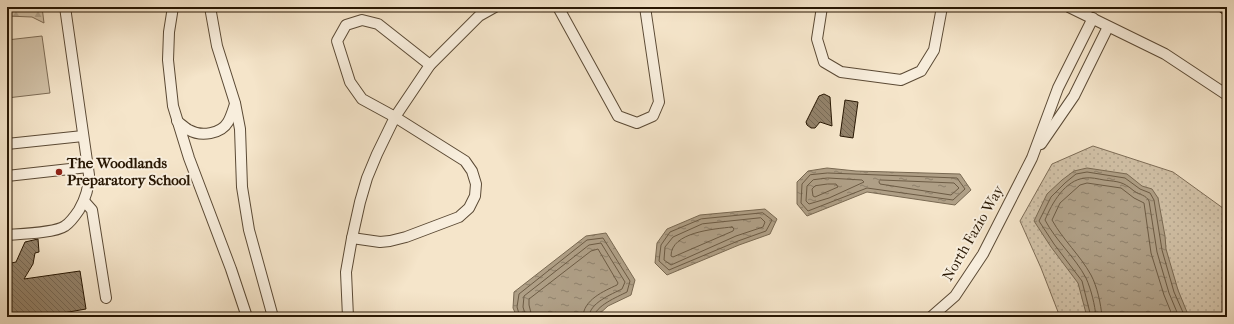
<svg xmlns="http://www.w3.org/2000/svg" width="1234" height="324" font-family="'IM FELL French Canon',serif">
	<defs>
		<pattern id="grass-dots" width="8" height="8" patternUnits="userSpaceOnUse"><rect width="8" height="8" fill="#d2c2a8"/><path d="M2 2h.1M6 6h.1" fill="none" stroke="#b4a68f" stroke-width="1.8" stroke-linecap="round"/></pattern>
		<pattern id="forest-firs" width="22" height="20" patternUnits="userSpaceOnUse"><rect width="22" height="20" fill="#d2c2a8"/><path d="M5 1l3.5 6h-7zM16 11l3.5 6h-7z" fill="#b4a68f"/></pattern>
		<pattern id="water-ripples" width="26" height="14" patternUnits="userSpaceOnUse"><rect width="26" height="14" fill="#af9f86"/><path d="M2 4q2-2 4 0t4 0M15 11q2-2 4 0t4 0" fill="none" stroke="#8e816b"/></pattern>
		<pattern id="building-back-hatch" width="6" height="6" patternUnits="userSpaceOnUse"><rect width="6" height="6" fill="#93826a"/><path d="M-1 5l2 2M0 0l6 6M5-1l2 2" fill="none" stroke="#786955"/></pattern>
	</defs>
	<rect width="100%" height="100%" fill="#f5e5ca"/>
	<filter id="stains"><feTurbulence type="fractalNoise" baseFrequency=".005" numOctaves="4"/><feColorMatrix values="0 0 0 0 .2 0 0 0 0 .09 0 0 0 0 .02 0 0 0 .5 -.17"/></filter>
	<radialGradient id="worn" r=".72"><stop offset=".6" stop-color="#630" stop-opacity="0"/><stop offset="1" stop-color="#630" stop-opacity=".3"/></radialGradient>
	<path fill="url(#grass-dots)" stroke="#7d6c56" d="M1093,146L1173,172L1227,211V317H1060L1041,268L1020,221L1052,164Z"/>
	<path fill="url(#forest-firs)" stroke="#7d6c56" d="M7,7H42L44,23L32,17L7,16Z"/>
	<path fill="#d2c2a8" stroke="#7d6c56" d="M42,36L50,93L7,98V40Z"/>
	<g fill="url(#water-ripples)" stroke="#796952">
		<path d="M827,168L856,171L960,174L971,190L955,205L867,192L807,216L797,204V182L808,171Z"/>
		<path d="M1087,168L1127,174L1142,186L1152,189L1158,198L1165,236L1166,249L1178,290L1189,317H1087L1078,283L1051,247L1034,221L1047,194L1062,180L1074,171Z"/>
		<path d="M765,209L777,219L770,234L739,245L667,275L655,263L657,243L667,229L700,215Z"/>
		<path d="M606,233L635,280L631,295L608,306L596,317H517L513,308L514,292L586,236Z"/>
	</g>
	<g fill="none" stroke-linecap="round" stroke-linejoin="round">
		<g stroke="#6c5b44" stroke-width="1">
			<path d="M828,173L957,178L965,189L953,200L867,188L808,211L801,203L802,184L810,175Z"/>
			<path d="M828,178L862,180L864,182L829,198L809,204L806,201L807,186L813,180Z"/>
			<path d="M881,180L954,183L959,188L951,195L880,184L879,182Z"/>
			<path d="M828,184H836L838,187L815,197L813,196L812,189L815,186Z"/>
			<path d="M763,213L772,220L766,231L738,241L669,270L659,261L661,245L670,232L701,219Z"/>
			<path d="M761,218L765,222L763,227L736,236L671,265L664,260L665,247L673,237L702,224Z"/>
			<path d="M732,227L734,229L733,231L673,257L671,256C671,232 714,229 732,227Z"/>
			<path d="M520,317L517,307L519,294L587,240L603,238L630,281L627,292C617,297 595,306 594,317"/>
			<path d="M526,317L523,307L524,296L589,245L601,243L625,282L622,289C612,294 589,303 589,317"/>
			<path d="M532,317L529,305V299L591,251L598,249L618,283L617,285C604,291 583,300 583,317"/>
			<path d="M1091,317L1082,281L1054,244L1039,221L1051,197L1065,183L1076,174L1087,172L1125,178L1140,189L1150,193L1154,200L1162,250L1174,292L1185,317"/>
			<path d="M1096,317C1095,305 1091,289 1086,278C1075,257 1056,241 1045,220C1052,203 1065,180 1085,178C1091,177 1098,179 1104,180C1119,182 1122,181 1134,191C1140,195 1146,195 1149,201L1157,252L1169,293L1179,317"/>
			<path d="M1102,317C1101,304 1097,286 1091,275C1080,255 1063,240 1052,220L1060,203L1080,185L1087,183L1121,188L1134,198L1144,203L1151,253L1164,295L1173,317"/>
		</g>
	</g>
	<g fill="url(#building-back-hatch)" stroke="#281703">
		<path d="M824,94L830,97L832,126L820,122L815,128H811L807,125L806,122L819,96Z"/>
		<path d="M845,100L858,102L853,138L840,136Z"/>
		<path d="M38,239L39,252L35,253L33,264L24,279L80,271L86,309L63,313L64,317H7V264L16,262L25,242Z"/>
	</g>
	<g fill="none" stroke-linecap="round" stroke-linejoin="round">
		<g stroke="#5b4a35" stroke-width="12">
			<g id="minor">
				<path d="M173,7L169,32L168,60L173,106L189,158L231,269L247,317"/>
				<path d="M210,7L217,46L235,103L240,129L242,187L249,230L273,317"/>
				<path d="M558,7L618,116L637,123L653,116L659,102L645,7"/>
				<path d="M822,7L817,39L824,62L841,72L901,80L921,71L934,50L942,7"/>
				<path d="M1069,7L1165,54L1227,95"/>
				<path d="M177,121C181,124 185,128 189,130C201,137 221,134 228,122C231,117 233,110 235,104"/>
				<path d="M7,144L83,136"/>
				<path d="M1041,144L1074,96L1108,27"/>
				<path d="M7,176L88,167"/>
				<path d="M84,201L92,210L106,298"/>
				<path d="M7,235C20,234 55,233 65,226C71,222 75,216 79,210C86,198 89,188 89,175L65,7"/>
				<path d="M352,238L380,242L390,241L406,237L459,217L469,208L475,196L476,184L472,171L465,161L395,117L362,99L350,82L337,41L346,25L362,20L378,24L430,65"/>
				<path d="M348,317L346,272L352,238L360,202L367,178L377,154L395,117L430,65L479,16L495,7"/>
				<path d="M931,317L955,296L983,254L1032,158L1058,88L1093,18"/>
			</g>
		</g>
		<g stroke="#281703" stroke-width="15">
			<path id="major" d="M1225,7L1227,8"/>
		</g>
		<use href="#minor" stroke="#f8eedd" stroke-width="10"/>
		<use href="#major" stroke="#f5e5ca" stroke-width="13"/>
	</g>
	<circle fill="#8f2418" stroke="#f8eedd" stroke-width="1.5" cx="59" cy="172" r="4"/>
	<g text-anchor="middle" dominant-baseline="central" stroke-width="4" stroke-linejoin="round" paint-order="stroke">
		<g font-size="15" font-weight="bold" fill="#281703" stroke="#f8eedd" text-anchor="start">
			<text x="67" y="163">The Woodlands<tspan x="67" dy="17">Preparatory School</tspan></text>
		</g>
		<g font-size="15" fill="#281703" stroke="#f8eedd">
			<text transform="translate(973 233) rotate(-60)">North Fazio Way</text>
		</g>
	</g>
	<rect width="1234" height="324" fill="none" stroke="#f5e5ca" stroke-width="24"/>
	<rect x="8" y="8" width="1218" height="308" fill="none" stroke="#281703" stroke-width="2"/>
	<rect x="12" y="12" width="1210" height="300" fill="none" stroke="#281703"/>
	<rect width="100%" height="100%" filter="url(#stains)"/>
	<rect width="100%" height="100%" fill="url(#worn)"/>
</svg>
